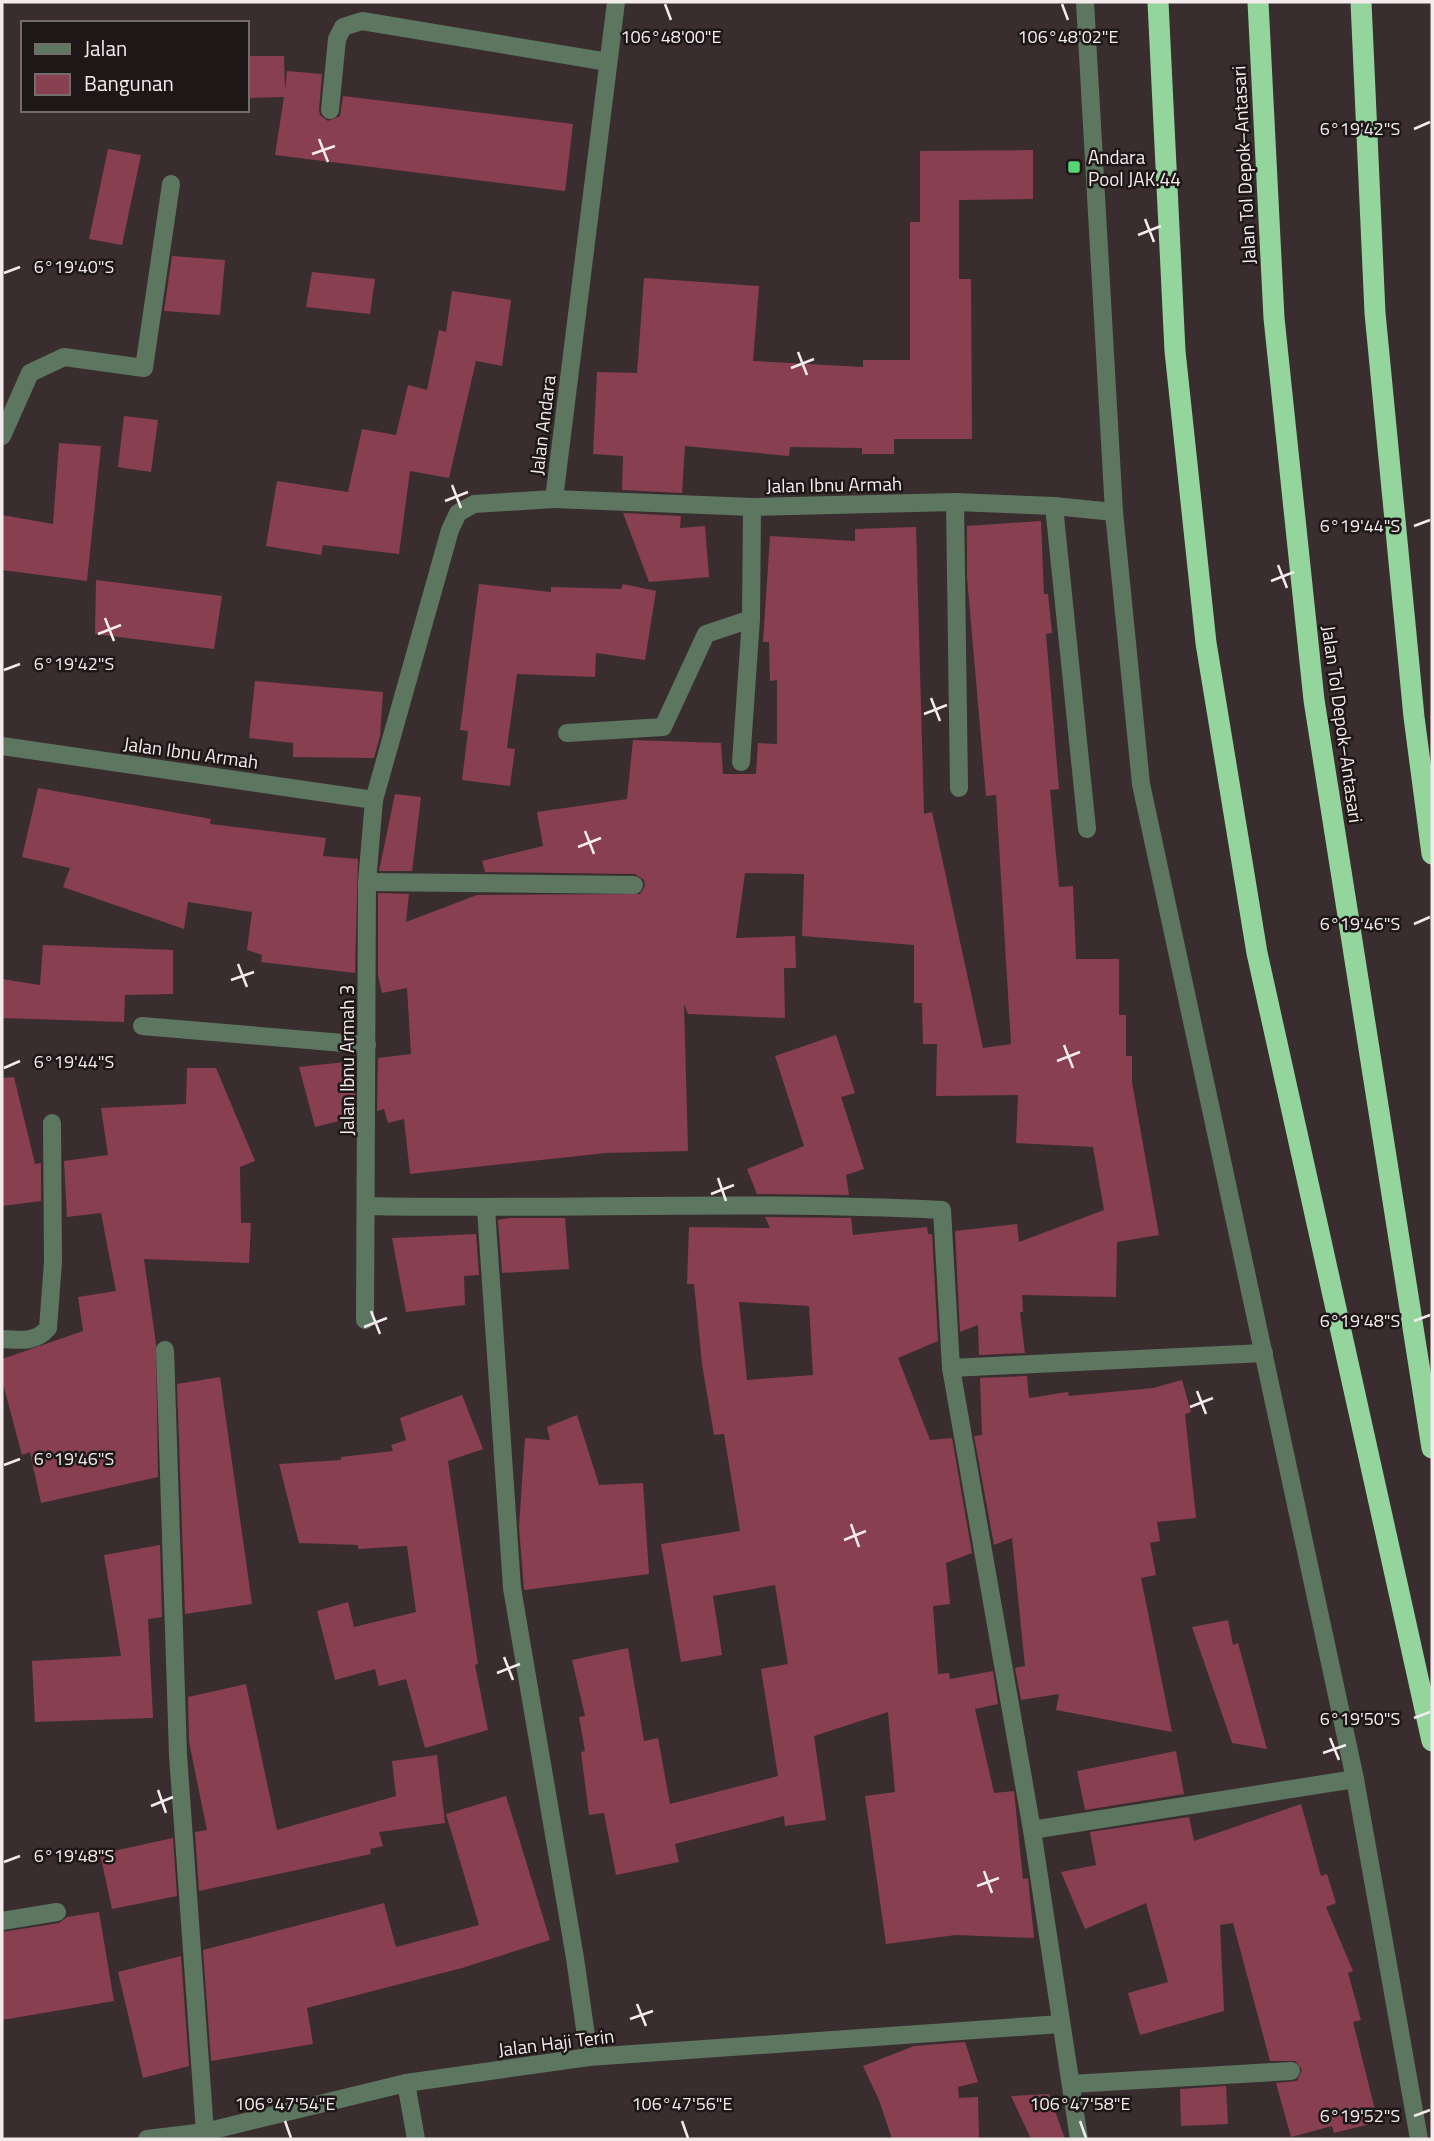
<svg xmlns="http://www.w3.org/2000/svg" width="1434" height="2141" font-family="'Titillium Web',sans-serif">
	<rect width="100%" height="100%" fill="#3a2d2f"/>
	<g fill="#883f50" fill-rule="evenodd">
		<path d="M247,56H284L285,91L287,71L322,74L319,110L320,115L328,121L340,116L343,96L573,124L565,191L275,155L284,97L247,98Z"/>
		<path d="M108,149L141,155L122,245L89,239Z"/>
		<path d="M1033,150V199L959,200V279H971L972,439H894V454H862V448L790,447L789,456L685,446L682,493L622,490L623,456L593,454L597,372L637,373L644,278L759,286L753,361L863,367V360H910V222H920V151Z"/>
		<path d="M172,256L225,260L220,315L164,311Z"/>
		<path d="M312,272L375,279L370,314L306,307Z"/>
		<path d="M452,291L511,300L502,366L476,361L449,478L410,471L399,554L323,545L321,555L266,546L277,481L348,492L362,429L396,435L408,385L427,390L439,330L446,332Z"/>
		<path d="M124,416L158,420L151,472L118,467Z"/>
		<path d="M59,443L101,446L87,581L2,570V515L53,524Z"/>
		<path d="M623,513L681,516L680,528L705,526L709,577L649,582Z"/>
		<path d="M1041,521L1044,594H1048L1052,633L1046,634L1059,789L1050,790L1059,887L1073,886L1076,959H1119V1015H1126V1056H1132V1082L1159,1235L1117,1242L1116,1297L1022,1295L1023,1312H1020L1025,1353L979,1355L978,1325L960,1332L955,1231L1017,1224L1019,1242L1104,1210L1093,1147L1016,1143L1018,1095L936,1096L937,1044H923L922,1003H914V945L802,936L804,874L745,873L736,938L795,936L796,968H784L785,1018L688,1014L684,1004L688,1151L606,1153L410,1174L404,1119L388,1123L384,1109L377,1111L378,1058L411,1054L407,988L382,993L378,976V893L409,894L406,922L477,895L640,894L645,886L644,880L635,874L485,872L482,861L543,846L537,812L627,799L633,740L721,743L723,774H756L758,743L777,744V680L770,681L769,642H763L770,536L855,541V529L916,527L924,814L932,812L983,1048L1011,1044L996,795L986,796L967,577V526Z"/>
		<path d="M96,580L222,596L214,649L95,634Z"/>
		<path d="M479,584L551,592V587L621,589L623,584L656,591L645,660L596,653L595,677L517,674L507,748L515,749L510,786L462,780L468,731L460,730Z"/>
		<path d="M255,681L383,692L380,736L374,758L293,757V743L249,738Z"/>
		<path d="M38,788L211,819L210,824L326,838L323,856L358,859L355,973L261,962L262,955L247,950L252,912L188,902L184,929L63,887L70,868L22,857Z"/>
		<path d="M395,794L421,797L412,871H379Z"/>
		<path d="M43,945L173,950V994L125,995L124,1022L2,1018V979L40,985Z"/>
		<path d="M836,1035L855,1093L841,1097L864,1169L846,1175L849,1195L757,1194L747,1169L804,1146L775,1056Z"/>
		<path d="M355,1061V1117L315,1127L299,1067Z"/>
		<path d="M187,1068H216L255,1161L240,1167L241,1223H251L249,1263L144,1259L156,1344L158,1477L41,1503L30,1452L22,1455L2,1380V1359L83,1331L78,1297L116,1291L101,1213L67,1217L64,1161L108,1155L101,1108L186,1104Z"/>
		<path d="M14,1077L35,1164L41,1163V1201L2,1206V1078Z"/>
		<path d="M765,1217L851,1218L853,1235L927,1227L928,1234H932L938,1341L898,1358L930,1440L952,1438L972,1553L946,1563L950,1604L933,1606L938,1674L949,1673L950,1679L993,1671L998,1704L975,1709L994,1793L1014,1791L1023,1879L1028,1878L1034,1938L956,1935L886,1944L865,1796L895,1792L888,1712L814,1736L826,1820L785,1826L784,1816L675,1844L679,1862L616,1875L604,1813L589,1815L581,1752L585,1751L579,1717L585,1716L572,1660L628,1648L644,1741L658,1738L670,1804L778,1776L761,1669L788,1664L775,1585L713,1596L722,1655L681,1662L661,1544L740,1531L724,1434L714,1435L702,1364L694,1284H687L689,1227L770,1228ZM739,1302L809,1306L813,1375L747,1380Z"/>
		<path d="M510,1218H565L569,1269L502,1273L498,1220Z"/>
		<path d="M476,1234L479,1275L464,1276L465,1305L406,1312L392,1238Z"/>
		<path d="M1027,1376L1029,1398L1068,1392L1069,1396L1153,1388L1182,1380L1191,1412L1185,1414L1196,1518L1157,1522L1160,1541L1150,1543L1156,1575L1141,1578L1172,1732L1056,1710L1059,1694L1021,1700L1015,1668L1025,1666L1012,1538L994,1545L974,1436L982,1435L980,1378Z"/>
		<path d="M220,1377L252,1604L185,1614L177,1384Z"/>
		<path d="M462,1395L483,1449L448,1461L478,1664L475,1665L488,1730L425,1748L406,1679L379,1686L375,1669L335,1680L317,1611L348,1602L354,1627L416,1612L407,1546L358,1549V1545L299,1543L279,1464L341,1460V1457L393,1451L391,1445L406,1440L400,1418Z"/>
		<path d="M577,1415L599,1485L643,1483L649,1574L524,1590L519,1527L525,1438L550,1440L547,1427Z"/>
		<path d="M160,1545L162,1617L148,1619L153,1718L35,1722L32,1661L121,1656L104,1555Z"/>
		<path d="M1228,1620L1233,1645L1238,1643L1267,1749L1232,1743L1192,1627Z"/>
		<path d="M246,1684L277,1830L396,1796L392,1761L437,1755L445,1823L379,1832L383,1846L370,1849L371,1854L199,1891L195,1832L207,1830L189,1742L188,1697Z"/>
		<path d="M1176,1751L1184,1794L1085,1810L1077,1771Z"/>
		<path d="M506,1796L550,1940L462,1968L307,2008L313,2044L211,2061L203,1950L384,1903L396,1947L479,1925L446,1814Z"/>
		<path d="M1301,1804L1321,1876L1327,1874L1336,1903L1326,1907L1353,1971L1348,1973L1361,2020L1353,2022L1378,2122L1334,2133L1332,2126L1291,2137L1276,2083L1297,2081L1302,2070L1295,2061H1270L1233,1923L1220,1925L1224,2011L1140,2035L1128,1993L1168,1982L1146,1903L1085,1929L1061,1872L1096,1865L1090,1832L1189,1817L1194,1841Z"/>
		<path d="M173,1838L177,1896L112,1909L100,1854Z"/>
		<path d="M99,1912L114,2001L2,2020V1932L59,1923L67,1917Z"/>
		<path d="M181,1956L189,2066L143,2078L118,1972Z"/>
		<path d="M965,2042L978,2082L958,2087L959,2098L978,2097L979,2139H892L879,2100L863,2066L914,2046Z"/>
		<path d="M1226,2086L1228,2124L1181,2126L1180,2089Z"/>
		<path d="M1049,2094L1065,2139H1031L1011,2096Z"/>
	</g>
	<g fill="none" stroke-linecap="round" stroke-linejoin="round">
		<path stroke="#5c765f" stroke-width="18" d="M330,110L337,39L343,27L362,21L608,62"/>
		<g stroke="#5c765f" stroke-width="18">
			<path d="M2,436L30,373L64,357L144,368L171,184"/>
			<path d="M554,499L752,507L955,502L1054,506L1114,512"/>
			<path d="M955,502L959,788"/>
			<path d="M1054,506L1087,829"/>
			<path d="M567,733L663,727L706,634L751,619"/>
			<path d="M741,762L751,619L752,507"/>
			<path d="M367,882L634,885"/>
			<path d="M142,1026L367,1045"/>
			<path d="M367,1206C559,1210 750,1200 942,1210L951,1368L1264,1353"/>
			<path d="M486,1209L512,1588L575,1958L589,2057"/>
			<path d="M365,1320L367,882L374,800"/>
			<path d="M2,1339C19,1340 36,1343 48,1328L53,1262L52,1123"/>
			<path d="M165,1350L178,1755L205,2132"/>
			<path d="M951,1368L1032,1830"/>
			<path d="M2,1921L57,1912"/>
			<path d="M406,2083L416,2139"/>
			<path d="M1071,2084L1291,2071"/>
		</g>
		<g stroke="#5c765f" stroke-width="18">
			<path d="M1085,2L1114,512L1141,784L1355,1779L1419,2139"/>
			<path d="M2,746L374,800L450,530L458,513L474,504L554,499L616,2"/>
			<path d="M147,2139L205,2132L406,2083L589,2057L1061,2024"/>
			<path d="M1079,2139L1032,1830L1355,1779"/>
		</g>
		<g stroke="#94d59d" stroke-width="21">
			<path d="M1158,2L1175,351L1206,643L1257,953L1432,1741"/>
			<path d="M1258,2L1274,318L1314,700L1432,1448"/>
			<path d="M1361,2L1375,313L1414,717L1432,854"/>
		</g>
	</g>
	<path fill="none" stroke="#f4ebed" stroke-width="2.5" d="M665,4L671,20M1062,4L1068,20M1414,129L1430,122M319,139L328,162M312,154L335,146M1145,219L1154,242M1138,235L1161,226M4,273L20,267M798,352L807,375M791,368L814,359M452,485L461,508M445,501L468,492M1414,526L1430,520M1278,565L1287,588M1271,581L1294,572M105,618L114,641M98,634L121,625M4,670L20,664M931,698L940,721M924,714L947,705M585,831L594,854M578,847L601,838M1414,924L1430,917M238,964L247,987M231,980L254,972M1064,1045L1073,1068M1057,1061L1080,1052M4,1068L20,1061M718,1178L726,1201M711,1194L734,1185M371,1311L380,1334M1414,1321L1430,1315M364,1327L387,1318M1197,1391L1206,1414M1190,1407L1213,1398M4,1465L20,1459M851,1524L859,1547M844,1540L866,1531M504,1657L513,1680M497,1673L520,1664M1414,1718L1430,1712M1330,1738L1339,1760M1323,1753L1346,1745M158,1790L166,1813M151,1806L173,1797M4,1862L20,1856M984,1871L992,1893M977,1886L999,1878M637,2004L646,2026M630,2019L653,2011M1414,2116L1430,2110M285,2121L291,2138M682,2121L688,2138M1080,2121L1086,2138"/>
	<rect fill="#55d672" stroke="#1d1718" stroke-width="2.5" x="1067" y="160" width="14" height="14" rx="3.5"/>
	<g text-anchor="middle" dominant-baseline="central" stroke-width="5" stroke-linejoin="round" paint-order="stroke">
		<g font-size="19" fill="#f4ebed" stroke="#1d1718" text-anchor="start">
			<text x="1088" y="156">Andara<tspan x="1088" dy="22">Pool JAK.44</tspan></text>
		</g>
		<g font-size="19" fill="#f4ebed" stroke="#1d1718">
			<text transform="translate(1243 165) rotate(-93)">Jalan Tol Depok–Antasari</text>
			<text transform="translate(542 425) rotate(-83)">Jalan Andara</text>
			<text transform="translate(834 484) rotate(-1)">Jalan Ibnu Armah</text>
			<text transform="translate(1343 724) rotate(82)">Jalan Tol Depok–Antasari</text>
			<text transform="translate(191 752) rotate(8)">Jalan Ibnu Armah</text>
			<text transform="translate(346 1060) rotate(-90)">Jalan Ibnu Armah 3</text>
			<text transform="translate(556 2042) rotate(-7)">Jalan Haji Terin</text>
		</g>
	</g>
	<g font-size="18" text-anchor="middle" fill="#f4ebed" stroke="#1d1718" stroke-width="5" stroke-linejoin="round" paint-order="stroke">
		<text x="671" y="43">106°48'00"E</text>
		<text x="1068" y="43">106°48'02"E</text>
		<text x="1360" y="135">6°19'42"S</text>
		<text x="74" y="273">6°19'40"S</text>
		<text x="1360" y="532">6°19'44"S</text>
		<text x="74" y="670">6°19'42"S</text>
		<text x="1360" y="930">6°19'46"S</text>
		<text x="74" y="1068">6°19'44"S</text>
		<text x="1360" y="1327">6°19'48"S</text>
		<text x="74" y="1465">6°19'46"S</text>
		<text x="1360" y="1725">6°19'50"S</text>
		<text x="74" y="1862">6°19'48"S</text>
		<text x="285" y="2110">106°47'54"E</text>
		<text x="682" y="2110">106°47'56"E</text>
		<text x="1080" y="2110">106°47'58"E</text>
		<text x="1360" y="2122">6°19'52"S</text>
	</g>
	<rect width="1434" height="2141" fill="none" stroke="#f4ebed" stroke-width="7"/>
	<rect x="21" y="21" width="228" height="91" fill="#1d1718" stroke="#736c6d" stroke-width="2"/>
	<rect x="35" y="44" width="35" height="10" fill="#5c765f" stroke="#736c6d" stroke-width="2"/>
	<text x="84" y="56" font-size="21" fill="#f4ebed">Jalan</text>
	<rect x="35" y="74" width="35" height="21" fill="#883f50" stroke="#736c6d" stroke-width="2"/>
	<text x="84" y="91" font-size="21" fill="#f4ebed">Bangunan</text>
</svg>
